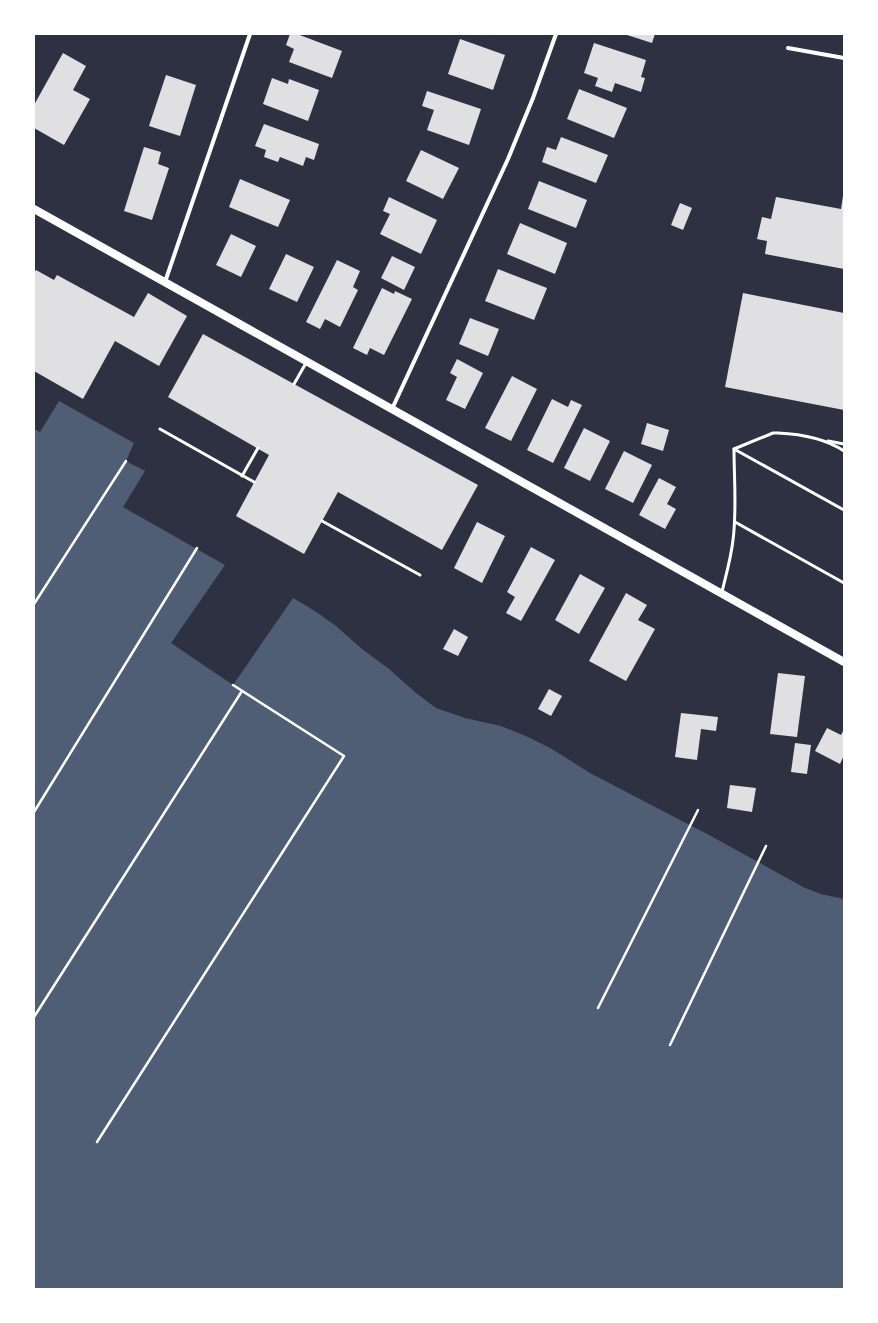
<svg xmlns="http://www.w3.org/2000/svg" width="878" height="1323" font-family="'Asap Condensed',sans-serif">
	<rect width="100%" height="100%" fill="#2d3142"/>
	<path fill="#4f5d75" d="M59,401L134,443L126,461L145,471L123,507L225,565L171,643L233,685L293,598L315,611L336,626L362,649L389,669L416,693L436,708L465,718L501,726L528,737L552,749L590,773L709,835L805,888L821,894L844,899V1289H34V429L40,432Z"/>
	<g fill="#e0e0e3">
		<path d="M290,34H297L342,51L332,78L289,62L294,49L286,45Z"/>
		<path d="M624,34H655L652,43Z"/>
		<path d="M460,39L505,55L493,90L448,74Z"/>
		<path d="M594,43L646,60L641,77L645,78L641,92L615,83L612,92L595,86L598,78L584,73Z"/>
		<path d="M63,53L86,66L73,90L90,99L64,145L34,128V105Z"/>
		<path d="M166,75L196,85L180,136L149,126Z"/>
		<path d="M272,78L288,84L289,79L319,90L308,121L263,104Z"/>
		<path d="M579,89L627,108L614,138L567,119Z"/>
		<path d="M427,91L481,109L469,145L427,130L434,110L422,106Z"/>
		<path d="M264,124L319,144L314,160L306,157L303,166L280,157L278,162L264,157L266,150L255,146Z"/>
		<path d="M561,137L608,155L596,183L542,162L547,147L556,150Z"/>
		<path d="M144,147L161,152L158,164L169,168L152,220L124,211Z"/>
		<path d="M421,150L459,168L443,199L406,181Z"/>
		<path d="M240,179L290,200L278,227L229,207Z"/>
		<path d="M539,181L587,200L576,228L528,209Z"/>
		<path d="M843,196L844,269L765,254L767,241L757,239L762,217L771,219L776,197L841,209Z"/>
		<path d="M389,197L437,220L421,254L380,234L390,214L383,211Z"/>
		<path d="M680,203L692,208L683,230L671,225Z"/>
		<path d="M520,223L567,243L555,274L507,254Z"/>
		<path d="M231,234L256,246L241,277L216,265Z"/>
		<path d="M286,254L314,267L297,302L269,289Z"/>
		<path d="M392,256L415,267L404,290L381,278Z"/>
		<path d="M337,260L360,271L353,287L358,290L340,327L325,319L320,329L306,322Z"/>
		<path d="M498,269L547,288L534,320L485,301Z"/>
		<path d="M36,270L54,280L57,275L134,317L148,293L187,316L159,366L115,341L83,399L34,371V273Z"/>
		<path d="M382,288L394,294L395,291L412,299L384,355L370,348L367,355L353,348Z"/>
		<path d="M743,293L844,313V410L725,387Z"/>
		<path d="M470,318L499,329L488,356L459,344Z"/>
		<path d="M203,334L478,485L442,550L338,492L304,554L236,516L269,455L168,397Z"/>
		<path d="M457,359L483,373L465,409L446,400L457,377L450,373Z"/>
		<path d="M512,376L537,389L511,441L485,428Z"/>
		<path d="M552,399L568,407L571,400L582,405L553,463L527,450Z"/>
		<path d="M647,423L669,430L663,451L641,444Z"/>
		<path d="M584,428L610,441L590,481L564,468Z"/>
		<path d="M624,451L652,465L633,503L605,489Z"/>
		<path d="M659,478L676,487L667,504L676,509L665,529L639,515Z"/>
		<path d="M477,522L505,536L482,583L454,568Z"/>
		<path d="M531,547L555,560L521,621L506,613L515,597L507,592Z"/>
		<path d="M580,574L605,588L579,634L555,620Z"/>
		<path d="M626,593L647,605L638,620L655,629L626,681L589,661Z"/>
		<path d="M454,629L468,637L458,656L443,649Z"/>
		<path d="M778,673L805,676L797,737L770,734Z"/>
		<path d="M549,689L562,696L551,716L538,709Z"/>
		<path d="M681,713L718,717L716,731L701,729L697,760L675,757Z"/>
		<path d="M827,728L841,735L844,729V755L840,764L815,751Z"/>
		<path d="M795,743L811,745L807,774L791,772Z"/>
		<path d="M730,785L756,788L752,812L727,808Z"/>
	</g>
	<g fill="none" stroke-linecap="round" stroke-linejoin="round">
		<g stroke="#fff" stroke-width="2.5">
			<path d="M34,604L126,461"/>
			<path d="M34,812L197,548"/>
			<path d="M598,1008L698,810"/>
			<path d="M34,1017L242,691"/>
			<path d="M670,1045L766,846"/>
			<path d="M97,1142L344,756L233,685"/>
		</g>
		<g stroke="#fff" stroke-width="3">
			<path d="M294,384L306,363"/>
			<path d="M160,429L254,482"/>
			<path d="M828,441L844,444"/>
			<path d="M844,451C826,439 800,434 778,433H773L734,449L844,510"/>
			<path d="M242,476L258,448"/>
			<path d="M322,521L420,575"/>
			<path d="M735,522L844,583"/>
			<path d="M722,592C726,575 731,558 733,540C737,510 734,479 734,449"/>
		</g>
		<g stroke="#fff" stroke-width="4">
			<path d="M788,48L844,58"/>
			<path d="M165,282L250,34"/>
			<path d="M392,409L508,159L533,98L556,34"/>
		</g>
		<path stroke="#fff" stroke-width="8" d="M34,209L844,662"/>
	</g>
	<rect width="878" height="1323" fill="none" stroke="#ffffff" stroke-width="70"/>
</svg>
